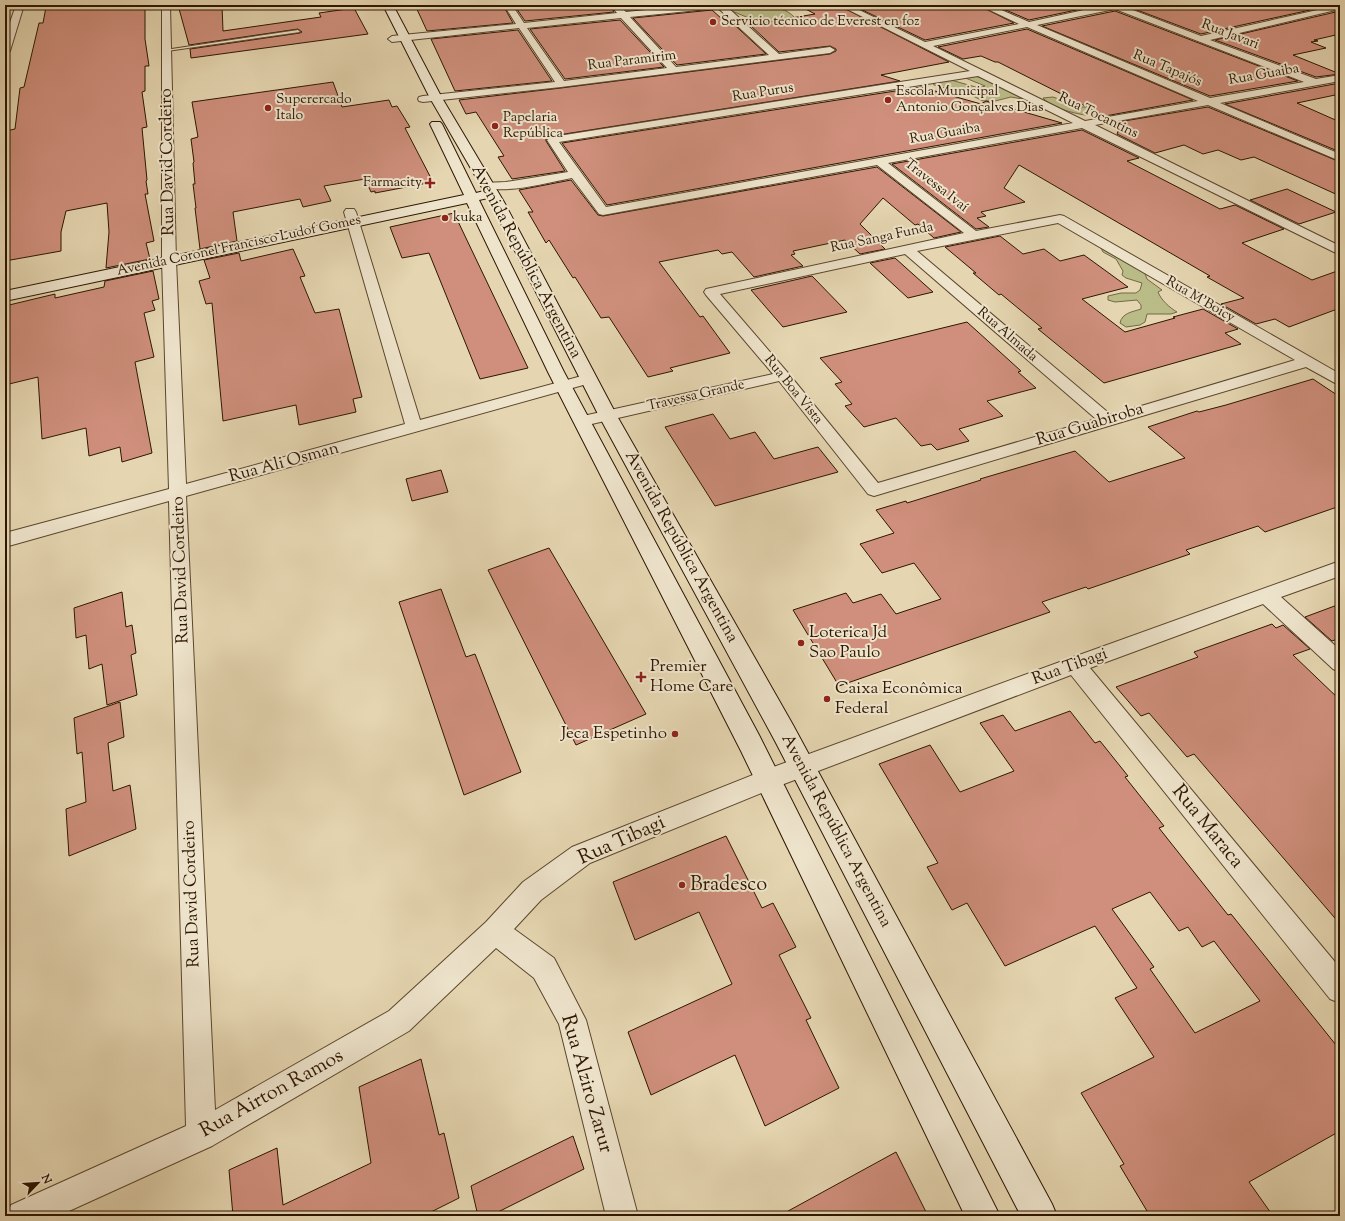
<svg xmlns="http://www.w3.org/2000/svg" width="1345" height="1221" font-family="'Sorts Mill Goudy',serif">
	<rect width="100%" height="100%" fill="#e5d6b1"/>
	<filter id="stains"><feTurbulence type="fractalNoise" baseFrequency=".005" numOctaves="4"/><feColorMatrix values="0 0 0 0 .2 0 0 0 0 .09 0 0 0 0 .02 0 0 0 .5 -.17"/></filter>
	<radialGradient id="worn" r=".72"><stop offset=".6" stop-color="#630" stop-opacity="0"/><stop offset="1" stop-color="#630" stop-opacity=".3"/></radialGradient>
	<g fill="#babc88" stroke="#746944">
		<path d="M726,5C745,5 781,2 794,17L791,20L763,24L732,11Z"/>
		<path d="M969,75L979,77L1022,95V99L1011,97L995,101H983L969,94L959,95L945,88L934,85L932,82L951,80L979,88L985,86L963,77Z"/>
		<path d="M1053,97L1082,107L1139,106L1142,110L1133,112H1111L1108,116C1090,118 1055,111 1043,98Z"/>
		<path d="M1104,246L1144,271L1147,279L1162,290L1158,292C1161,300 1170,308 1177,312L1171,314H1147L1145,322L1140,325L1126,327L1120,323C1122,313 1132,312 1141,309V305L1137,300L1115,302L1108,300V296L1121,293H1136L1140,290L1142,283L1126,278L1122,275L1123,271L1116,259L1103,252L1101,248Z"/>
	</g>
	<g fill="#cf8f7c" stroke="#2d1600" fill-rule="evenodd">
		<path d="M50,5H145V39L149,66H145V91L142,92L147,127L142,128L147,180L146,181L148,194H145L154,241L146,243L150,259L106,268L109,232L107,203L66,211L61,232V251L5,261L6,131L15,129L20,88L24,87L39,23H43L46,7Z"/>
		<path d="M178,5H222L223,31L321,17L319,13L354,8L368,34L191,58L190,49L300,33L302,32L298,29L189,45Z"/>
		<path d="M415,5H503L513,23L427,31Z"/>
		<path d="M514,5H616L612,8L614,12L525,21Z"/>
		<path d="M621,5H671V6L627,10Z"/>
		<path d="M798,5H838L949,62L881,75L900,81L552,136L546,139V141L565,171L512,179L498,157L504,156L476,112L466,114L459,100L561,88L830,54L836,51V49L830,46L779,52L750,25L815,14Z"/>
		<path d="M852,5H978L1014,23L925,40Z"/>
		<path d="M994,5H1100L1029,20Z"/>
		<path d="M1130,5H1333L1201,34L1129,7Z"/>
		<path d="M712,10L722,19L727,18L766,54L677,65L633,18Z"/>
		<path d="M1115,11L1298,81L1210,96L1042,26Z"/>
		<path d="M1340,11V34L1314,40L1318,41L1311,42L1326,48L1293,55L1340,74L1316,77L1215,40Z"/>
		<path d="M620,20L664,67L565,79L530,29Z"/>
		<path d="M1027,29L1193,100L1105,116L998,62H995L981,56L963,59L938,47Z"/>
		<path d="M518,30L552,81L455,91L431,39Z"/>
		<path d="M333,82L342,107L389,100L392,107L397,106L410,127L405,128L433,182L375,193V191L371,192L365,179L324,186L331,201L303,207L300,199L233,212L237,241L200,249L195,208H196L193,184H195L193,163L194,162L191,139L198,137L192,102Z"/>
		<path d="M1340,83V94L1297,103L1340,122V152L1225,104Z"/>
		<path d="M921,87L981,104L986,101L1062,123L607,205L562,143Z"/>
		<path d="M1208,107L1340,162V196L1254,157L1241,160L1218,150L1203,154L1184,145L1155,153L1117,134L1121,124L1118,122Z"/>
		<path d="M1082,130L1139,158L1127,161L1220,209L1235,205L1284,229L1242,243L1312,280L1340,270V308L1289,327L1275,319L1256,324L1221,304L1244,298L1207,277L1210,276L1019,165L1004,188L1025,202L981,212L986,216L977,218L989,227L976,229L892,164Z"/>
		<path d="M877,167L961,232L934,238L918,224L915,225L883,198L860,224L885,249L860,254L845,240L793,251L795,254L791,255L803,266L754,277L732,252L722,254L718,250L659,262L700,317L703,316L730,353L670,368L673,371L648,377L609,317L601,318L575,277L573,278L549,240L546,243L528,212H533L519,190L571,180L598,215L603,216Z"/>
		<path d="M1287,189L1336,212L1299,224L1250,200Z"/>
		<path d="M454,213L528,368L480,379L429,253L402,258L390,227Z"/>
		<path d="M1000,236L1023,254L1044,249L1060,261L1084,255L1128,287L1082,299L1125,332L1175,318L1173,317L1203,309L1238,329L1225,333L1241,344L1104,383L1038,329L1042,328L1001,294L999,295L973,273H976L945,247Z"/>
		<path d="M293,249L305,276L300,277L315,313L339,309L362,397L353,399L356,412L299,425L296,405L223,421L212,303L206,304L199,281L210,278L204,260L239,253L241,261Z"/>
		<path d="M895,258L933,292L908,298L870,263Z"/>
		<path d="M153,271L159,299L152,301L155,310L144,313L154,357L135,362L152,453L122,462L120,447L89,456L86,428L42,439L38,377L5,385V306L55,294V298L104,287L105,281Z"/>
		<path d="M812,276L847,312L783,327L751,290Z"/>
		<path d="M967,322L1021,371L1018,372L1036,388L987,401L1003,416L959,429L969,441L937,450L931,444L921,446L896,418L864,427L845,406L852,404L835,384L842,382L820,358Z"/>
		<path d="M1313,379L1340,397V506L1265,532L1258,526L1186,550L1190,554L1088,589L1086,587L1042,602L1050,612L839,686L793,610L846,593L853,603L881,594L896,614L941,599L914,563L882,573L860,544L894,533L876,510L906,501L907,503L981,480L980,479L1075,451L1109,482L1185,458L1148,427L1197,411L1199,412L1226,405Z"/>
		<path d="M713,414L730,439L755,432L774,459L818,447L838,472L715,506L665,427Z"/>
		<path d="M441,470L448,492L412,501L406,479Z"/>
		<path d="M549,548L646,714L576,745L488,570Z"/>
		<path d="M441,589L466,657L475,654L521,772L464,795L399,602Z"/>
		<path d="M122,592L126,627L132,625L136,653L131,655L137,695L107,705L102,664L89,669L86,635L76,638L74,608Z"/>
		<path d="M1340,604V638L1332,641L1305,617Z"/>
		<path d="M1272,624L1276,628L1283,625L1310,649L1293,655L1340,700V924L1194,754L1187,757L1149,713L1141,716L1116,687L1198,657L1194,652Z"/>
		<path d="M120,702L124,737L108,743L113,791L130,785L136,829L69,856L66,809L86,802L82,752L77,754L74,718Z"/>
		<path d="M1070,711L1095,743L1100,741L1128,776L1125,777L1164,826L1159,828L1228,915L1231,914L1340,1050V1131L1249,1182L1273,1216H1150L1120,1166L1124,1164L1081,1093L1154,1057L1115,998L1137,988L1095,926L1005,966L967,903L952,910L927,867L938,863L879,764L930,745L960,792L1014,771L980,723L1003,715L1015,731ZM1150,892L1179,931L1188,927L1202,947L1214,941L1260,1001L1195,1033L1150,969L1154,967L1112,909Z"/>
		<path d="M726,836L762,908L773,903L796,947L779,955L811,1018L806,1020L839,1088L765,1126L735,1055L651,1095L628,1032L732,984L699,912L635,940L613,882Z"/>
		<path d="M421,1059L439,1135L444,1133L459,1198L423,1216H233L229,1170L277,1148L283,1205L371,1163L359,1087Z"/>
		<path d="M573,1136L584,1169L490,1216H478L471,1186Z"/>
		<path d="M896,1152L928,1216H779Z"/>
	</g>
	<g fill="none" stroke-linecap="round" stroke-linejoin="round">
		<g stroke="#5b462c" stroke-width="2">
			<path id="lane" d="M298,30L300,32L167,51L165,50Z"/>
		</g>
		<g stroke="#5b462c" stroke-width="2">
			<g id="street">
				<path d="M16,5H24L10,51L5,54V37Z"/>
				<path d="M162,5H170L176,261L186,484L405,424L344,212L346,209H354L356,212L420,420L589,374L594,376L597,379L594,382L186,496L215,1110L389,1011L486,922L523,882L572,847L768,769L1068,659L1340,561V576L1281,597L1340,650V672L1333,669L1263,604L1090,668L1340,968V1003L1330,999L1071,675L776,787L590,863L541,900L514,929L554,958L586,1020L638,1216H606L559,1024L534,978L496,948L409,1031L212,1146L58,1216H6L11,1205L186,1126L169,501L5,547V533L169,489L162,261Z"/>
				<path d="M504,5H512L524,23L617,13L613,8L617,6H620L626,12L696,5H725L779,54L830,47L835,50L830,53L561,87L423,102L419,101L418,99L419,97L423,96L555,82L519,28L392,42L388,39L392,36L516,24ZM718,8L769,55L676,67L630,17ZM621,18L667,68L564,81L527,28Z"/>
				<path d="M839,5H849L925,42L1019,24L979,5H990L1029,22L1107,5H1129L1125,7L1201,36L1340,5V9L1210,40L1316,79L1340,75V81L1220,103L1340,154V161L1208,105L1095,125L1340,246V255L1082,128L888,163L976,231L1060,215L1064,216L1340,374V385L1335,383L1306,367L874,496L868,494L779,381L583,426L577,425L575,421L577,417L583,416L773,374L706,295L704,292L706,289L964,233L877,165L603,215L599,214L572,178C545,183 509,194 483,187L481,185L483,183L506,182L568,172L547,140L552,137L970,71ZM1115,9L1304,82L1210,98L1037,25ZM1027,27L1198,101L1085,121L933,46ZM978,76L1073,123L606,207L559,142ZM1058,223L1295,360L1111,415L917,251ZM905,254L1096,419L878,483L788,373L720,294Z"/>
			</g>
		</g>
		<g stroke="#2d1600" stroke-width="2">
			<path id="secondary" d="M383,5H393L442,98L504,202L617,416L793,725L1052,1204L1057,1216H1021L775,741L599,416L488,198L479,200L564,372L759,735L1000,1216H965L741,751L548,372L467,203L5,301V291L464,195L430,124L432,122H440L442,124L476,193L484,191L430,98Z"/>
		</g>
		<use href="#lane" fill="#eee4cc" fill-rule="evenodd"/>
		<use href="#street" fill="#eee4cc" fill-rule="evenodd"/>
		<use href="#secondary" fill="#eee4cc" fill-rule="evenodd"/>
	</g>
	<g fill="#8f2418" stroke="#eee4cc" stroke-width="1.5">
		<circle cx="713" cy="22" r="4"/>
		<circle cx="888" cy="100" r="4"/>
		<circle cx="268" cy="108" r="4"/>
		<circle cx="495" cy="126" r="4"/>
		<path d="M428 177h4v4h4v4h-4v4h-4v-4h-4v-4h4z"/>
		<circle cx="445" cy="218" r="4"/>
		<circle cx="801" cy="643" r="4"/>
		<path d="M639 671h4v4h4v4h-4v4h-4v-4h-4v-4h4z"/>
		<circle cx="827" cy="699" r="4"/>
		<circle cx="675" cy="734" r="4"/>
		<circle cx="682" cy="885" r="4"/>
	</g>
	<g text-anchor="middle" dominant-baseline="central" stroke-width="4" stroke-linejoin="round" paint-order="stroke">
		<g font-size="14" fill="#2d1600" stroke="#eee4cc" text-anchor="start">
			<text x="721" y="22">Servicio técnico de Everest en foz</text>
			<text x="896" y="92">Escola Municipal<tspan x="896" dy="16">Antonio Gonçalves Dias</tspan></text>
			<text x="276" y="100">Superercado<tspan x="276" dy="16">Italo</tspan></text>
			<text x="503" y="118">Papelaria<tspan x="503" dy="16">República</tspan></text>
			<text x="422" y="183" text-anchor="end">Farmacity</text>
			<text x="453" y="218">kuka</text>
		</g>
		<g font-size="14" fill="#2d1600" stroke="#eee4cc">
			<text transform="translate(1230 35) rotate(21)">Rua Javari</text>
			<text transform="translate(632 61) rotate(-7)">Rua Paramirim</text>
			<text transform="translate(1167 69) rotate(23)">Rua Tapajós</text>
			<text transform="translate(1264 75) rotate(-10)">Rua Guaiba</text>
			<text transform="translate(763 93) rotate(-9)">Rua Purus</text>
			<text transform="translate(1098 116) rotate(26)">Rua Tocantins</text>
			<text transform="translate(945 134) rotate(-10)">Rua Guaiba</text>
			<text transform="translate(936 186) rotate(38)">Travessa Ivaí</text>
			<text transform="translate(882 238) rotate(-12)">Rua Sanga Funda</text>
			<text transform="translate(239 246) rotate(-12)">Avenida Coronel Francisco Ludof Gomes</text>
			<text transform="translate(1200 300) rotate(30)">Rua M'Boicy</text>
			<text transform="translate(1007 335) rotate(41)">Rua Almada</text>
			<text transform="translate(793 390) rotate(51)">Rua Boa Vista</text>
			<text transform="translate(696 396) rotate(-13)">Travessa Grande</text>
		</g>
		<g font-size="17" fill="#2d1600" stroke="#eee4cc">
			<text transform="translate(168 162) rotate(-91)">Rua David Cordeiro</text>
			<text transform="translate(526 262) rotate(62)">Avenida República Argentina</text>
			<text transform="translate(1090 425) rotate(-17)">Rua Guabiroba</text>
			<text transform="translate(284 463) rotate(-15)">Rua Ali Osman</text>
			<text transform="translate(681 547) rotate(61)">Avenida República Argentina</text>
			<text transform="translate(181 570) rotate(-92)">Rua David Cordeiro</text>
			<text transform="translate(1070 667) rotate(-20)">Rua Tibagi</text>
			<text transform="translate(836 831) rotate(62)">Avenida República Argentina</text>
			<text transform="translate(192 894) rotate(-92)">Rua David Cordeiro</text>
		</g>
		<g font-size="17" fill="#2d1600" stroke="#eee4cc" text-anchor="start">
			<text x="809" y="633">Loterica Jd<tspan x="809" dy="20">Sao Paulo</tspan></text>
			<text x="650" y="667">Premier<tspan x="650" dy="20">Home Care</tspan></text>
			<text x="835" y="689">Caixa Econômica<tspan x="835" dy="20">Federal</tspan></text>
			<text x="667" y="734" text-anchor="end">Jeca Espetinho</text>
		</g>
		<g font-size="20" fill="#2d1600" stroke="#eee4cc">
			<text transform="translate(1207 827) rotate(51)">Rua Maraca</text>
			<text transform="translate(622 841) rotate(-24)">Rua Tibagi</text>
			<text transform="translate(586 1084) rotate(74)">Rua Alziro Zarur</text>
			<text transform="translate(272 1094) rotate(-29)">Rua Airton Ramos</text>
		</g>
		<g font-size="20" fill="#2d1600" stroke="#eee4cc" text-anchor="start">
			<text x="690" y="885">Bradesco</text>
		</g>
	</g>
	<rect width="1345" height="1221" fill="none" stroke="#e5d6b1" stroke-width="20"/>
	<rect x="6" y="6" width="1333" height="1209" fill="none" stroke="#2d1600" stroke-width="2"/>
	<rect x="10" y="10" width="1325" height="1201" fill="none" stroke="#2d1600"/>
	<g transform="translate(38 1183) rotate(65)" stroke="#eee4cc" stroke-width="3" paint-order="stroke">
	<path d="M0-3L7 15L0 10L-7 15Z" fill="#2d1600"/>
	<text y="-6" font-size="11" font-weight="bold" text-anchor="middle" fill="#2d1600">N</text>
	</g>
	<rect width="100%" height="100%" filter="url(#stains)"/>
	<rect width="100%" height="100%" fill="url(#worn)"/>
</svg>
